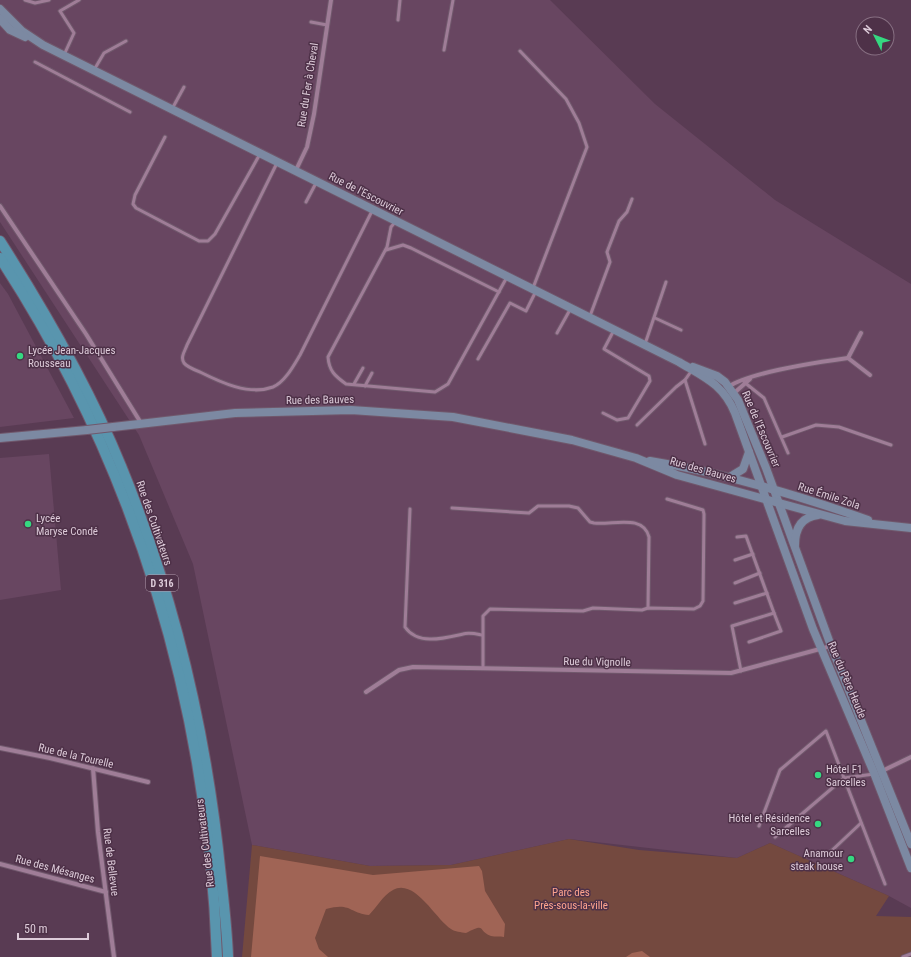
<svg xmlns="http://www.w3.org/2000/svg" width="911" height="957" font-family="'Roboto Condensed',sans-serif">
	<rect width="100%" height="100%" fill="#593b53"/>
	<g fill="#684661">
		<path d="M0,0H550L655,104L775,200L911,284V908L889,896L770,843L737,858L569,839L451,865L370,866L252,845L193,564L139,435L0,222Z"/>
		<path d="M0,283L8,294L74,418L0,427Z"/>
		<path d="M49,454L61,590L0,600V458Z"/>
	</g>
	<path fill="#74493f" d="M569,839L639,850L737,858L770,843L889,896L876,916L911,917V957H242L252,845L370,866L451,865Z"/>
	<g fill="#a06455">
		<path d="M260,856L373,875L479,866L482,871L485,891L505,924L504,937C500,936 495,937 491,936C477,931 487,922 466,933C461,932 455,932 451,929C436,920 415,878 393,890C383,895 377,907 369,915C349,913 351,902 326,909L315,938L319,949L328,957H251Z"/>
		<path d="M642,951L650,957H626L632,953Z"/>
	</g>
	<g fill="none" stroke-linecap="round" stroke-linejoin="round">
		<g stroke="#70586c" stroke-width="5">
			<g id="lane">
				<path d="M25,0L35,3L49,0"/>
				<path d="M398,20L400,0"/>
				<path d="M311,22L327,25"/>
				<path d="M444,50L453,0"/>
				<path d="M520,51L566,99L579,123L587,147L533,288"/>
				<path d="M64,55L74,33L60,11L79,0"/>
				<path d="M35,62L130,112"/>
				<path d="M94,70L104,53L126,41"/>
				<path d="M172,109L184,87"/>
				<path d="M165,137L135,195L133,204L136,208L199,241H208L215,234L260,154"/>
				<path d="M277,163L187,345C185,351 180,357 184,363C187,367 195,370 200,372C220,382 249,396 273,387C285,382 294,365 300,355L372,211"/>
				<path d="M306,202L316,183"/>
				<path d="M396,221L391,227L387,247L328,357C329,371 335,376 346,384L435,392L448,384L507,277"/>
				<path d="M386,250L403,245L411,248L499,292"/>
				<path d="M590,316L610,262L607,252L619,221L627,212L632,199"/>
				<path d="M655,318L681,330"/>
				<path d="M557,333L571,308"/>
				<path d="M645,344L666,282"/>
				<path d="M478,359L510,303L526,311L536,291"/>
				<path d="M692,370L685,380L705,444"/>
				<path d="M744,382L764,398L788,453"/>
				<path d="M354,384L363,368"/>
				<path d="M365,386L372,373"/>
				<path d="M603,413L617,420L628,418L650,381L649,376L604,349L614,330"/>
				<path d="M637,425L676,387L685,380"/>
				<path d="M782,437L816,425L839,427L891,445"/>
				<path d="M452,508L529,513L538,506H569L578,508L590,522L594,523C614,525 643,514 649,537L648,608"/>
				<path d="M410,509L405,627C418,646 445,638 463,634C469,632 477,634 482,635"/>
				<path d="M737,537L746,536L774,613L732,626L741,671"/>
				<path d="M735,560L753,554"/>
				<path d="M735,583L760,573"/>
				<path d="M735,603L767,593"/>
				<path d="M749,642L781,631L774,613"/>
				<path d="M483,668V616L490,609L583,611L593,608L642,610L648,608L694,609L700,606L703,601L704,514L703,510L667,499"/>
				<path d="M759,826L780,770L826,731L844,778L874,774"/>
				<path d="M775,837L844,778L885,884"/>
				<path d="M826,856L861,823"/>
				<path d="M903,957L911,954"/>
			</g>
		</g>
		<g stroke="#70586c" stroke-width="6">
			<g id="street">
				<path d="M296,170L307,147L314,114L331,0"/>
				<path d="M0,206L86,334L141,423"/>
				<path d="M848,358L870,375"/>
				<path d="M728,387C750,372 819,362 848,358L861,333"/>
				<path d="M733,394L750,379"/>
				<path d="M366,692L399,670L413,667L731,673L831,646"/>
				<path d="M0,748L50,758L148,782"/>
				<path d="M93,768L98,832L114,957"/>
				<path d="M880,772L911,757"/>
				<path d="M0,864L106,892"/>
			</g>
		</g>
		<g stroke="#70586c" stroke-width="10">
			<g id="secondary">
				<path d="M0,9L22,31L43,45L679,362C704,377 723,384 735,413L813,629L874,773L911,868"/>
				<path d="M0,19L10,30L25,37"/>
				<path d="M693,367L717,376L725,382L738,400L766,468L831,646L911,844"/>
				<path d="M113,427L235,413L351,410L453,417L572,440L636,458L677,475L845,521L911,528"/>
				<path d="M0,438L87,430"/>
				<path d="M650,461C725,473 797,495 868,520"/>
				<path d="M730,477L743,469L749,452"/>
				<path d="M795,545C795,529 801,517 818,515"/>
			</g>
		</g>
		<g stroke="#70586c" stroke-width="12">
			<g id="primary">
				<path d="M0,241C46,313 89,387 121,466C175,597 207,736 221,877C224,904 227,930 228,957"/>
				<path d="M0,258C137,467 208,708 217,957"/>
			</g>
		</g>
		<use href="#lane" stroke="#9f7d97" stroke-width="3"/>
		<use href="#street" stroke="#9f7d97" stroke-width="4"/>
		<use href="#secondary" stroke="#7c89a2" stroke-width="8"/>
		<use href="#primary" stroke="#5995ae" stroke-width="10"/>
		<g stroke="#70586c" stroke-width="10" stroke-linecap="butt">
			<path id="secondary-bridge" d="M87,430L113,427"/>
		</g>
		<use href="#secondary-bridge" stroke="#7c89a2" stroke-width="8"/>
	</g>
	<g fill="#35d881" stroke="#4e3148" stroke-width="1.5">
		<circle cx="20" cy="356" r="4"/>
		<circle cx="28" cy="524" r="4"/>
		<circle cx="818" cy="775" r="4"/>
		<circle cx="818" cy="824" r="4"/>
		<circle cx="851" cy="859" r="4"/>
	</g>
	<g text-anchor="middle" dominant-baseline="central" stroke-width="3" stroke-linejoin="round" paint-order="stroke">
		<rect fill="#4e3148" stroke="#b29dae" stroke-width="1" x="146" y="575" width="32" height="16" rx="3"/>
		<g font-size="10" font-weight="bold" fill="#ddcbd9">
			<text x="162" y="583">D 316</text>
		</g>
		<g font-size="11" fill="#ddcbd9" stroke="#4e3148">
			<text transform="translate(308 85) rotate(-81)">Rue du Fer à Cheval</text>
			<text transform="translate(366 194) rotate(27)">Rue de l'Escouvrier</text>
			<text transform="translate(320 400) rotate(-1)">Rue des Bauves</text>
			<text transform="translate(761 429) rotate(67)">Rue de l'Escouvrier</text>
			<text transform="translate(703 470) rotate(16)">Rue des Bauves</text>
			<text transform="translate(829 496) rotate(18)">Rue Émile Zola</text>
			<text transform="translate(154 523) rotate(71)">Rue des Cultivateurs</text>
			<text transform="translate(597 662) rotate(1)">Rue du Vignolle</text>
			<text transform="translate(847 680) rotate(67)">Rue du Père Heude</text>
			<text transform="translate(76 756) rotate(13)">Rue de la Tourelle</text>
			<text transform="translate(205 843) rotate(-97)">Rue des Cultivateurs</text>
			<text transform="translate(111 862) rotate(83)">Rue de Bellevue</text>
			<text transform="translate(55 869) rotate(15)">Rue des Mésanges</text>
		</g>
		<g font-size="11" fill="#ddcbd9" stroke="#4e3148" text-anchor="start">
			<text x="28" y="350">Lycée Jean-Jacques<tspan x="28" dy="13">Rousseau</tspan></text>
			<text x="36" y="518">Lycée<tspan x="36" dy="13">Maryse Condé</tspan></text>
			<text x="826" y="769">Hôtel F1<tspan x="826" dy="13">Sarcelles</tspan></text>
			<text x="810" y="818" text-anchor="end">Hôtel et Résidence<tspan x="810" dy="13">Sarcelles</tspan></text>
			<text x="843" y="853" text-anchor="end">Anamour<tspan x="843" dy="13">steak house</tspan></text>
		</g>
		<g font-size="11" fill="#fea48e" stroke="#4e3148">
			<text x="571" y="892">Parc des<tspan x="571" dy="13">Près-sous-la-ville</tspan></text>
		</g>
	</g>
	<g transform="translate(875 36) rotate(312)"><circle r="19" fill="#4e3148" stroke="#876f82"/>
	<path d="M0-3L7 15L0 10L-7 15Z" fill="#35d881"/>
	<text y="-6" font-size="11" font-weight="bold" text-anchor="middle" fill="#ddcbd9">N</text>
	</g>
	<path d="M18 933v6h70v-6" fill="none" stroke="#ddcbd9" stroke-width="2"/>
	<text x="24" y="933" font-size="12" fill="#ddcbd9" stroke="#4e3148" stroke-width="3" paint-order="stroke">50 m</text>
</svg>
